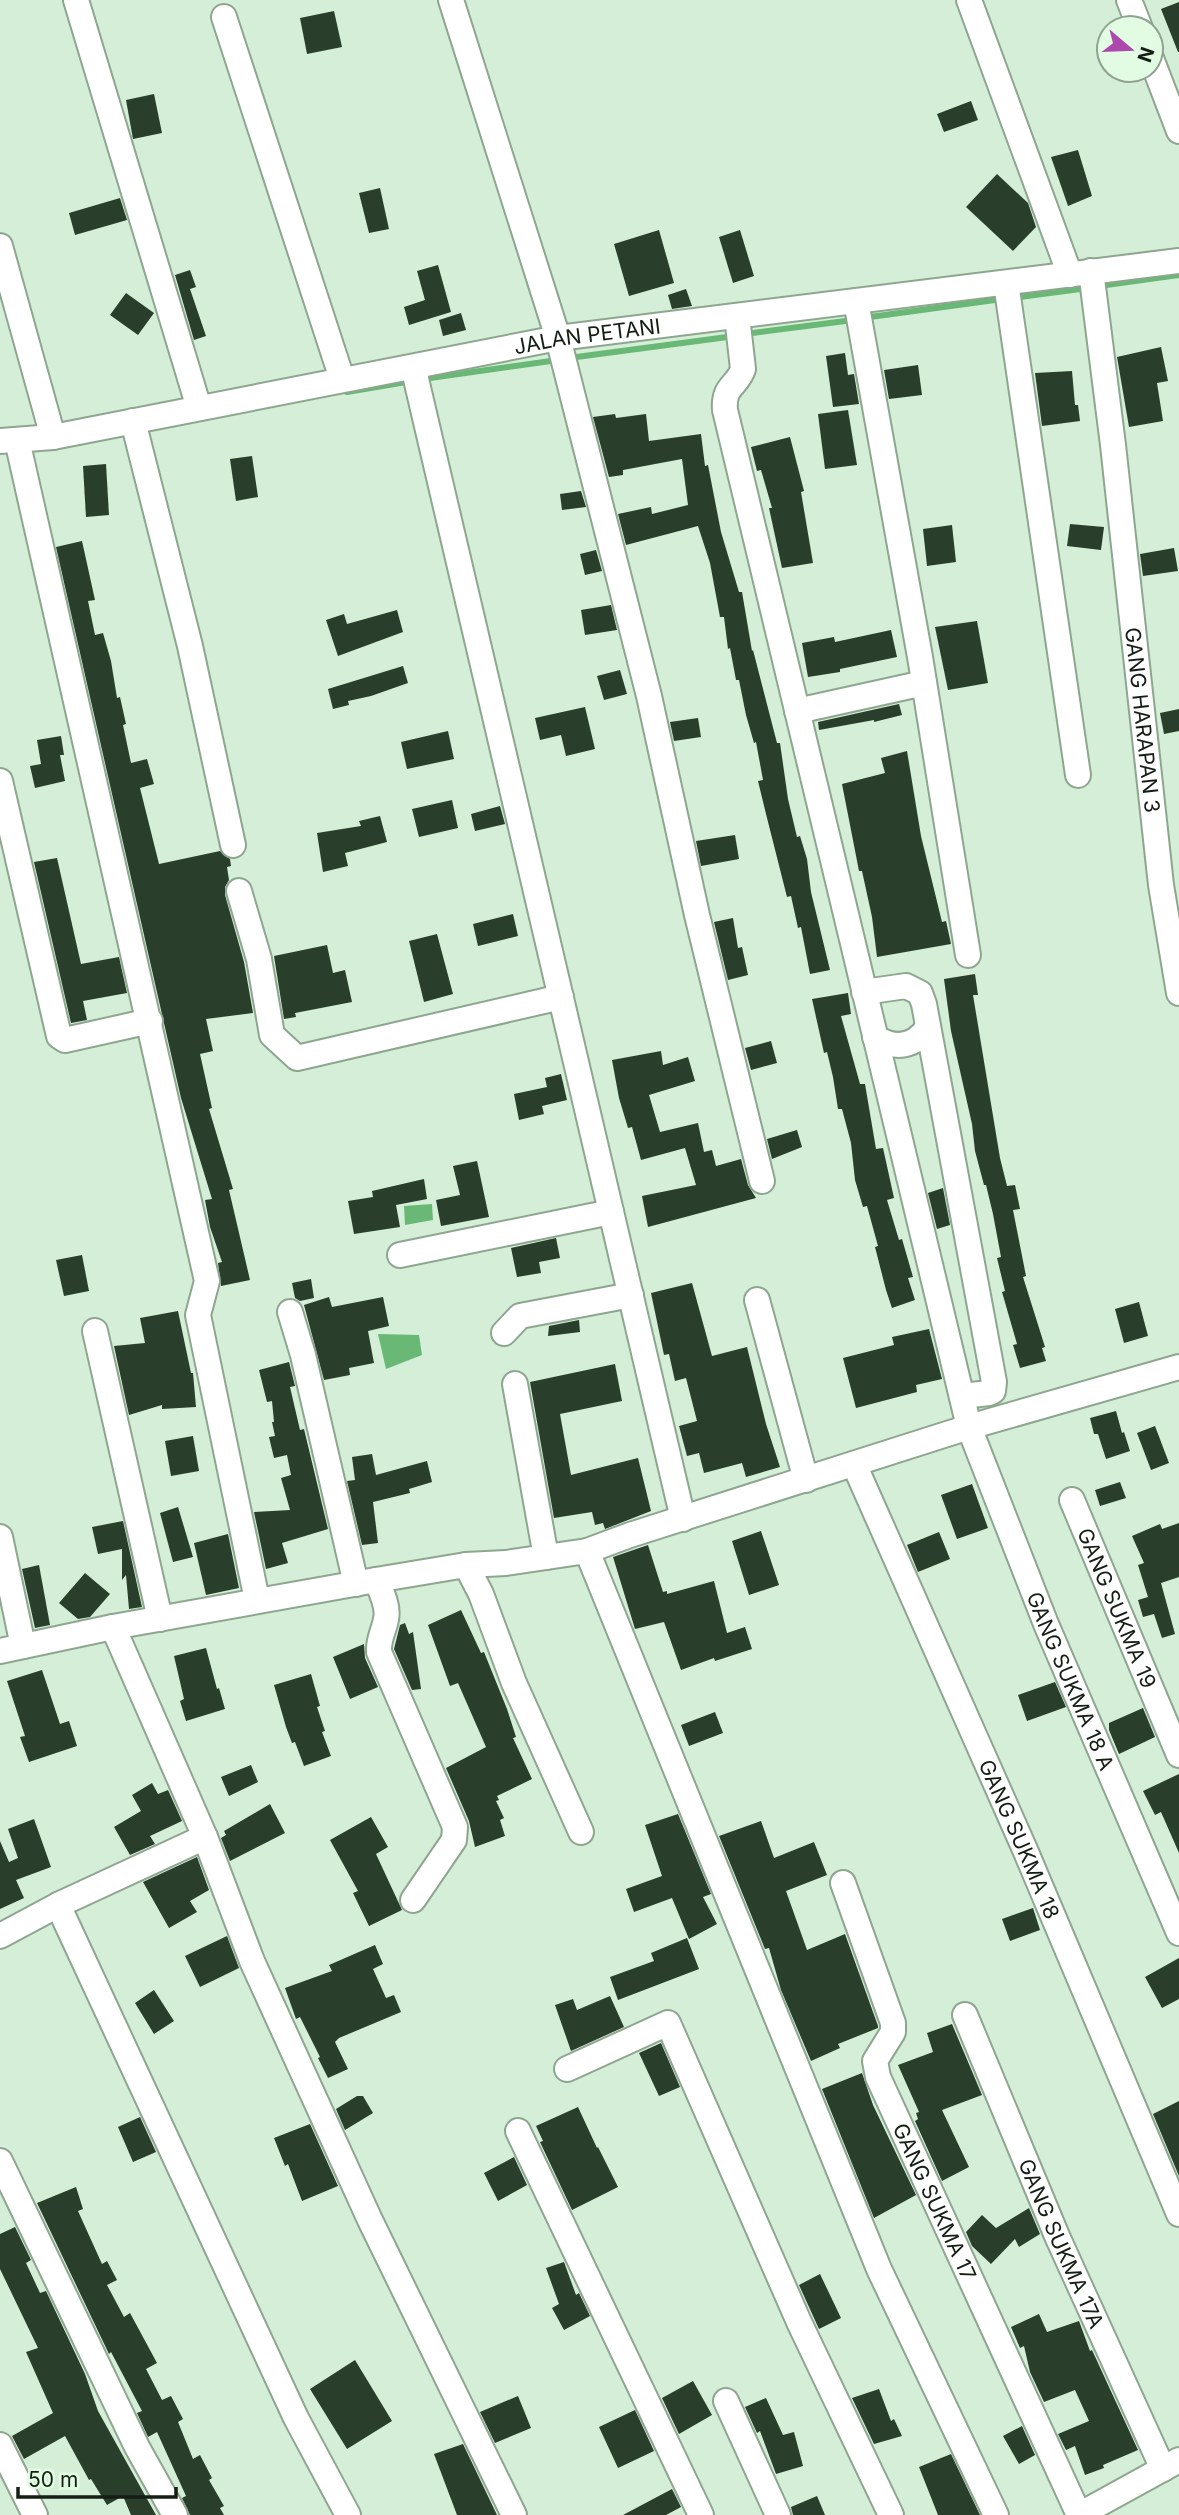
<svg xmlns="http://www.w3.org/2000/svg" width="1179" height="2515" font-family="Inter,sans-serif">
	<rect width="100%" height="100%" fill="#d4eed7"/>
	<g fill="#69b876">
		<path d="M432,1204L433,1220L405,1225L404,1206Z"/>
		<path d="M378,1334L419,1335L422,1355L386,1369Z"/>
	</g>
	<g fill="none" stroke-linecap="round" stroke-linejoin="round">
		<g stroke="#69b876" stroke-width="6">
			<path d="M1099,286L1179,275"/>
			<path d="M1012,298L1088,288"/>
			<path d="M863,318L1002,299"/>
			<path d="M745,334L853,320"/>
			<path d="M569,358L735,336"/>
			<path d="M423,379L558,360"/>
			<path d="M347,392L412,381"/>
		</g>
	</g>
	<g fill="#293f2c">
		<path d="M1179,2V52H1178L1161,9Z"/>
		<path d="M334,11L342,47L307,54L300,18Z"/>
		<path d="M154,94L162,133L133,139L126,100Z"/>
		<path d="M971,101L978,120L944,132L937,114Z"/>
		<path d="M1078,150L1092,196L1068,206L1051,157Z"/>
		<path d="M997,174L1028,203L1036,227L1013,251L966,207Z"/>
		<path d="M380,188L389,229L369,233L359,193Z"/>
		<path d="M120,198L127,220L75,235L69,213Z"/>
		<path d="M659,230L674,283L629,296L614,244Z"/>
		<path d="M740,230L754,276L733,283L719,237Z"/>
		<path d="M438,265L451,312L409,325L404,307L425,300L417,271Z"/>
		<path d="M190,270L196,287L190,289L206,336L194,340L175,275Z"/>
		<path d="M686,289L692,306L672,309L668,295Z"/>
		<path d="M126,293L154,313L138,335L110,315Z"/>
		<path d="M461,313L466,330L443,336L439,320Z"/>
		<path d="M1161,347L1168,381L1157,383L1163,421L1129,427L1117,357Z"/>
		<path d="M845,353L848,375L854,374L859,404L833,407L826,356Z"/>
		<path d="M918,365L922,395L889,399L884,370Z"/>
		<path d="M1072,371L1075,405H1078L1080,421L1042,426L1035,373Z"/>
		<path d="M848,410L857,465L825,469L818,414Z"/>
		<path d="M615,414L616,418L646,414L649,441L701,434L705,466L708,465L721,532L739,592H742L752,651L753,650L777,743H780L788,799L797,837L800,836L807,859L811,892L830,970L810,974L801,927L798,928L791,896L787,897L766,814L758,781L763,780L756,742L754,743L746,715L739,680H736L730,648L728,649L724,617H720L710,563L698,526L626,545L618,514L651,507L652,514L688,505L682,459L623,470V475L609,477L593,417Z"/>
		<path d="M790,437L804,491L801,492L813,563L782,568L769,508H772L761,470L757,471L751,447Z"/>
		<path d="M252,456L258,497L236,501L230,459Z"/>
		<path d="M106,464L109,515L86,517L83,466Z"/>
		<path d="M581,491L586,507L562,510L560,494Z"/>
		<path d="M1070,524L1104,527L1101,550L1067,546Z"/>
		<path d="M952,525L956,562L927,566L923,529Z"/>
		<path d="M82,541L95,600L88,601L95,635L103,633L111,661L117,698L120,697L126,724L123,725L131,763L147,759L154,784L140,788L159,864L220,851L230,859L231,866L227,867L229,880L225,887V895L244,962L253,1013L206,1019L213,1051L200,1054L212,1108L209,1109L233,1189L229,1190L250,1280L221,1286L218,1263L222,1262L210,1227L205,1200L212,1199L181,1098L56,547Z"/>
		<path d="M1174,548L1178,571L1143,576L1140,554Z"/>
		<path d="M596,550L602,571L585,575L580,554Z"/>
		<path d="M611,605L617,630L585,635L581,610Z"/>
		<path d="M397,610L403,632L338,656L326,620L344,614L347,624Z"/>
		<path d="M977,621L988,683L948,690L935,627Z"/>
		<path d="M891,630L897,657L840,669V672L808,677L802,643L834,637L835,642Z"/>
		<path d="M403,666L408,683L371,696L348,701L349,705L333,709L328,689Z"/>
		<path d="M620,670L627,694L604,700L597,676Z"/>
		<path d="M899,704L902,715L874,722V720L819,730L818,722Z"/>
		<path d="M585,707L595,749L566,756L561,735L540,740L535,718Z"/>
		<path d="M1179,709V731L1164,734L1160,713Z"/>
		<path d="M698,718L701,737L674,741L670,722Z"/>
		<path d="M448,731L454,759L407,769L401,742Z"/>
		<path d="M61,736L64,755H60L65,781L35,788L30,766L41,764L37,740Z"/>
		<path d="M907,751L921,836L942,922L946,921L951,944L877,957L872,917L862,871H859L842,784L885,773L881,758Z"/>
		<path d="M452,800L458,828L419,837L412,809Z"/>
		<path d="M500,806L505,824L475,831L471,814Z"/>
		<path d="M380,816L387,842L345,853L348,866L323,872L317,833L361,826L359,821Z"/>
		<path d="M735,835L739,859L701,866L696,841Z"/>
		<path d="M57,858L81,964L119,957L127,993L83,1001L87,1020L71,1023L34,862Z"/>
		<path d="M513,914L518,936L478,946L473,924Z"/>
		<path d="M733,918L738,948L742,947L748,975L728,980L714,922Z"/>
		<path d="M437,934L453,994L424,1002L409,941Z"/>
		<path d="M327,945L333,973L345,970L352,1002L295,1013L296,1017L284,1019L274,956Z"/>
		<path d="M975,974L978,995H973L1000,1158L1007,1186L1015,1185L1020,1209L1013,1210L1026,1276L1023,1277L1045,1347L1042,1348L1046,1361L1020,1368L1013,1345L1017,1344L1002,1292L1005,1291L997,1258L1001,1257L993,1214L986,1185H984L975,1151L972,1124L951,1031L944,979Z"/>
		<path d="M848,993L851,1014L841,1016L860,1084H865L876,1149L883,1148L894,1198L887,1200L899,1240L902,1239L913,1277L908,1278L915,1300L892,1308L886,1290L875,1247L878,1246L867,1206L863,1207L855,1180L851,1143L842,1109H838L833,1077L827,1052L824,1053L812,999Z"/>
		<path d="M771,1041L777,1063L751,1070L745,1048Z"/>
		<path d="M661,1051L663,1065L688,1057L695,1081L649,1095L660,1132L698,1123L704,1152L712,1150L716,1166L741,1159L748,1185L756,1198L648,1227L642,1196L696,1185L685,1148L641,1160L632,1127L628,1128L619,1098L612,1060Z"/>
		<path d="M561,1074L567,1100L542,1106L544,1114L519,1120L514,1094L547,1087L545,1078Z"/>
		<path d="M797,1130L802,1147L772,1159L767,1139Z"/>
		<path d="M477,1161L489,1217L441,1226L436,1200L460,1195L453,1166Z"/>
		<path d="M424,1179L427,1199L396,1205L400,1227L354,1234L348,1201L373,1197L372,1191Z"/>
		<path d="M943,1188L950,1225L937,1229L928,1193Z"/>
		<path d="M556,1238L560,1258L539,1262L541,1273L517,1277L511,1248Z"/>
		<path d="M82,1255L89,1291L64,1296L56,1260Z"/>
		<path d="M311,1279L314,1298L300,1301L295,1298L292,1283Z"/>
		<path d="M692,1283L712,1356L747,1347L766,1424L780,1467L746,1477L742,1463L704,1473L699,1453L687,1456L679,1426L697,1421L686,1378L675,1381L669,1354L664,1355L651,1293Z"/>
		<path d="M329,1297L332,1307L383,1297L389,1326L368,1331L374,1363L349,1368L350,1375L324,1380L304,1305Z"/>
		<path d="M1139,1302L1148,1336L1124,1343L1115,1309Z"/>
		<path d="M178,1311L191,1373H193L196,1407L162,1409V1405L129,1415L114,1346L145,1343L140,1318Z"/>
		<path d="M579,1320L580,1332L548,1336L549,1326Z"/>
		<path d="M929,1329L942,1379L916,1385L917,1392L856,1408L843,1358L894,1345L892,1337Z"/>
		<path d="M289,1362L295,1386L290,1387L300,1430L304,1429L328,1529L282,1543L288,1563L266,1569L254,1512L290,1510L281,1478L291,1475L287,1455L274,1458L269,1437L275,1436L272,1422H274L272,1401L267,1402L259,1370Z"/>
		<path d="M615,1364L622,1401L560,1414L571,1475L638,1458L651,1511L605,1529L603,1523L595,1525L592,1512L554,1518L530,1382Z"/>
		<path d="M1116,1411L1122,1433L1124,1432L1130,1451L1106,1459L1098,1434H1094L1090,1418Z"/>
		<path d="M1155,1426L1169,1463L1151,1470L1137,1433Z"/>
		<path d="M193,1436L199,1471L171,1476L165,1441Z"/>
		<path d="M372,1454L376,1475L427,1461L432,1482L409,1489L410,1493L373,1502L378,1543L362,1545L347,1481L355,1480L352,1457Z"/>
		<path d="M1120,1482L1126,1498L1100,1506L1095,1490Z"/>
		<path d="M972,1484L988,1528L957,1539L941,1495Z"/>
		<path d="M178,1507L193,1557L173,1562L160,1513Z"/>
		<path d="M123,1521L142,1607L129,1609L126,1575L122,1580V1549L98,1554L92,1527Z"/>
		<path d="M1179,1523V1577L1161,1583L1175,1634L1162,1638L1154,1614L1143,1617L1138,1600L1148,1597L1138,1565L1144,1563L1132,1536L1160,1524L1162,1529Z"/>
		<path d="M761,1531L779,1585L749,1595L732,1541Z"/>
		<path d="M939,1532L950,1559L918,1572L907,1545Z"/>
		<path d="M228,1534L239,1588L206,1595L194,1543Z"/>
		<path d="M648,1545L663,1592L667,1591V1594L714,1581L727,1633L745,1627L752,1649L715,1661L714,1658L681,1670L664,1622L635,1629L613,1557Z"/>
		<path d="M39,1565L50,1625L35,1628L22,1569Z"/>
		<path d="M85,1573L110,1594L90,1617L78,1619L59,1603Z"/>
		<path d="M461,1610L481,1653L484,1652L507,1709L516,1737L513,1738L532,1779L497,1796L499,1800L496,1801L504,1818L500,1820L505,1836L475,1847L469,1821L446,1768L486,1747L458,1683L450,1686L428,1625Z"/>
		<path d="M405,1623L409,1634L413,1632L421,1689L412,1690L394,1649L400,1625Z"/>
		<path d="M364,1644L365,1658L378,1687L350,1699L333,1657Z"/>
		<path d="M206,1648L217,1689L219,1688L225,1709L186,1721L180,1701L184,1699L174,1656Z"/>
		<path d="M42,1670L60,1724L69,1721L77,1746L29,1762L20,1737L25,1736L7,1681Z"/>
		<path d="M311,1674L320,1706L317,1707L325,1731L322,1732L331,1756L304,1766L295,1742L292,1743L286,1727L274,1685Z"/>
		<path d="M1055,1682L1066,1707L1027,1721L1018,1695Z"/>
		<path d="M1143,1708L1155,1737L1119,1754L1109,1730V1723Z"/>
		<path d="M715,1712L723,1733L689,1746L681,1725Z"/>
		<path d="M251,1765L258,1782L229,1796L221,1777Z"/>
		<path d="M1179,1774V1853L1161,1812L1155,1815L1143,1791Z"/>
		<path d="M152,1783L158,1794L168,1790L182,1821L150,1836L155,1844L130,1855L114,1827L141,1811L132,1795Z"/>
		<path d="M270,1804L285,1833L230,1861L221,1838L226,1835L224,1831Z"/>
		<path d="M678,1814L711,1894L703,1897L717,1924L689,1939L672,1898L634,1912L626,1889L662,1876L645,1825Z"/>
		<path d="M371,1817L388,1847L376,1854L402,1910L369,1926L353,1893L358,1891L330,1840Z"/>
		<path d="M34,1819L51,1867L16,1880L24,1898L0,1909V1841L9,1862L18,1858L8,1829Z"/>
		<path d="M761,1821L774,1858L814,1842L827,1875L786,1891L807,1950L845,1934L878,2026V2028L838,2044L840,2048L811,2061L781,1990L769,1948L765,1949L719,1836Z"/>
		<path d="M197,1857L209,1890L190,1901L197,1912L169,1928L143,1882Z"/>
		<path d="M1033,1908L1040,1930L1010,1941L1002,1919Z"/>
		<path d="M227,1936L239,1968L200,1987L185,1956Z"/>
		<path d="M687,1938L699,1969L618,2000L610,1977L654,1961L651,1953Z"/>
		<path d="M375,1945L383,1964L373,1969L386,1998L394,1995L401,2012L339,2038L335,2042L348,2069L328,2078L318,2058L320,2057L300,2017L296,2019L285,1988L332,1971L329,1965Z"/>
		<path d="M1179,1958V1999L1162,2008L1145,1977Z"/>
		<path d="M154,1990L174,2021L154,2034L135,2003Z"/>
		<path d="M610,1996L624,2027L571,2051L555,2005L573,1999L577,2010Z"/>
		<path d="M952,2024L982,2095L942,2110L969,2167L942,2181L915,2121L918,2119L916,2113L919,2112L898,2065L933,2052L927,2033Z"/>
		<path d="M661,2043L680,2087L659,2096L639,2053Z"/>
		<path d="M862,2073L873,2105L916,2195L874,2218L822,2089Z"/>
		<path d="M357,2096H363L373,2113L345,2130L336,2109Z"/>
		<path d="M1179,2101V2176L1153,2114Z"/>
		<path d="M578,2107L597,2148L598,2147L618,2187L572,2210L540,2142L543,2141L536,2126Z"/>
		<path d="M140,2117L156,2152L133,2162L118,2127Z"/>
		<path d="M310,2124L338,2186L302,2201L288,2164L285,2166L274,2138Z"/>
		<path d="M514,2157L527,2185L498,2201L484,2173Z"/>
		<path d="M76,2187L83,2209L78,2211L102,2264L107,2261L117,2280L107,2285L124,2317L130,2313L157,2363L146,2369L162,2400L171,2396L183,2419L178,2422L193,2459L200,2455L212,2478L209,2480L224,2506L220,2508L224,2515H190L182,2498L186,2496L157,2432L148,2437L137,2413L142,2411L111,2352L109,2354L37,2203Z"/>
		<path d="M1029,2208L1040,2234L1019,2247L1015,2239L991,2264L972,2246L966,2232L982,2215L996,2228Z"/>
		<path d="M15,2227L31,2260L26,2263L40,2293L46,2291L85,2374L98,2411L156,2515H131L123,2496L107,2505L91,2479L89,2480L65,2436L24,2459L12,2436L53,2413L26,2352L38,2348L0,2269V2234Z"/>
		<path d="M564,2262L576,2295L579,2293L590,2316L564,2330L552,2308L559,2304L546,2268Z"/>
		<path d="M820,2274L841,2318L819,2329L799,2285Z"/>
		<path d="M1039,2314L1047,2332L1079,2321L1090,2351L1092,2350L1138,2450L1103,2465L1104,2468L1085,2475L1075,2446L1066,2450L1058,2434L1089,2421L1075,2390L1044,2402L1030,2372L1024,2346L1020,2348L1011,2327Z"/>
		<path d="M355,2360L392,2421L347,2449L310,2389Z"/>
		<path d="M693,2381L712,2415L679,2434L662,2398Z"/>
		<path d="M879,2389L891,2421L894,2419L902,2436L874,2444L852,2398Z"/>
		<path d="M518,2396L531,2428L495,2443L480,2412Z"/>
		<path d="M766,2398L783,2435L794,2432L803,2466L776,2474L760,2431L757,2433L745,2407Z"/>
		<path d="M635,2410L654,2451L618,2468L599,2427Z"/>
		<path d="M1022,2426L1035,2455L1019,2464L1003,2436Z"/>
		<path d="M463,2444L497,2515H457L434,2454Z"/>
		<path d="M951,2454L980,2515H938L919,2467Z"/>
		<path d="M672,2489L681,2507L666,2515H623Z"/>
		<path d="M817,2496L825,2515H793L791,2507Z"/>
	</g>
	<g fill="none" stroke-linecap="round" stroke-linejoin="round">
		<g stroke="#8ea690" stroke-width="28">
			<g id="minor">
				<path d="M76,0L199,408"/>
				<path d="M451,0L558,338L649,696L697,915L762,1181"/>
				<path d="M969,0L1070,275"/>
				<path d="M1129,0L1140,28"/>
				<path d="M224,17L342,379"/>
				<path d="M1151,58L1179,131"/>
				<path d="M0,246L53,437"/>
				<path id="s1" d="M1091,271L1113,445L1161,885L1179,993"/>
				<path d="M1006,283L1078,775"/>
				<path d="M856,301L920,657L968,955"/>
				<path id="s2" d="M737,316L743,369C737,387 723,385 725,410L969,1427L1046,1624L1179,1933"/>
				<path d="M416,367V379L683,1519"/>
				<path d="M133,421L190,646L233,845"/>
				<path d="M17,440L207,1281L198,1315L257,1600"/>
				<path id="s3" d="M0,441L53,437L558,338L1179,261"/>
				<path d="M797,711L924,683"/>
				<path d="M0,781L59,1036L65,1040L150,1021"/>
				<path d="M239,891L259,959L272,1035L297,1058L561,997"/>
				<path d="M864,992L906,986L920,993L924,1004L994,1382L993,1391L989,1393L962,1396"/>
				<path d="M875,1037C895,1050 915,1047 928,1027"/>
				<path d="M400,1255L611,1212"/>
				<path d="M757,1300L806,1480"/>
				<path d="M290,1312L303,1355L356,1584"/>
				<path d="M95,1331L160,1619"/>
				<path d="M504,1333L520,1316L631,1295"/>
				<path d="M515,1384L546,1557"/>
				<path id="s4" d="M854,1464L1026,1852L1179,2214"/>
				<path id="s5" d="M1072,1500L1179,1755"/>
				<path d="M0,1537L23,1646"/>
				<path d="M587,1551L879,2269L996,2515"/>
				<path d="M466,1565L481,1594L514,1683L581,1832"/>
				<path d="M376,1580C381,1591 389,1606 386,1619C384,1631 378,1639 379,1652L455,1827L454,1840L413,1900"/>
				<path d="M0,1651L113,1627L376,1580L466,1565L506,1563L587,1551L630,1535L969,1427L1179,1367"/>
				<path d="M205,1837L252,1961L370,2220L514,2515"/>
				<path id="s6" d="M843,1883L893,2023V2032L875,2061L878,2077L1079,2515L1179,2460"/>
				<path d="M58,1905L296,2418L348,2515"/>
				<path d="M0,1936L58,1905L205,1837L113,1627"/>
				<path id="s7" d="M965,2015L1057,2236L1163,2469"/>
				<path d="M567,2069L668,2023L799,2322L891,2515"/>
				<path d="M518,2131L701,2515"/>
				<path d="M0,2161L137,2447L175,2515"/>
				<path d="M726,2401L778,2515"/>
				<path d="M0,2445L35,2515"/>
			</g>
		</g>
		<use href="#minor" stroke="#fff" stroke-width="24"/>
	</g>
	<g text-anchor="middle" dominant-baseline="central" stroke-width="7" stroke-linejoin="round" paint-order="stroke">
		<g font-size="21" fill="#141e15" stroke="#e2fce4">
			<text stroke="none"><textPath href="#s3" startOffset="597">JALAN PETANI</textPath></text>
			<text stroke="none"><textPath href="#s1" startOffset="452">GANG HARAPAN 3</textPath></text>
			<text stroke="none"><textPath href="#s5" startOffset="117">GANG SUKMA 19</textPath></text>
			<text stroke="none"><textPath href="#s2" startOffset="1419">GANG SUKMA 18 A</textPath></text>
			<text stroke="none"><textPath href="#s4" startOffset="410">GANG SUKMA 18</textPath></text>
			<text stroke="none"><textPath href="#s6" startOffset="345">GANG SUKMA 17</textPath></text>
			<text stroke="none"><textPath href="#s7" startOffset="248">GANG SUKMA 17A</textPath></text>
		</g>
	</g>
	<g transform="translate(1130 49) rotate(109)"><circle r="33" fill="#e2fce4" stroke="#90a391" stroke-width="2"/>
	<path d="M0-5L12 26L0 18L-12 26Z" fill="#ad48ac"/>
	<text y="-10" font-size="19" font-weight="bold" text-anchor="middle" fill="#141e15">N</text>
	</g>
	<path d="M18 2487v10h158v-10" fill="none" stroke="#141e15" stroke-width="3.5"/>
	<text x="28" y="2487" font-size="21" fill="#141e15" stroke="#e2fce4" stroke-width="5" paint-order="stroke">50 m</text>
</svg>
